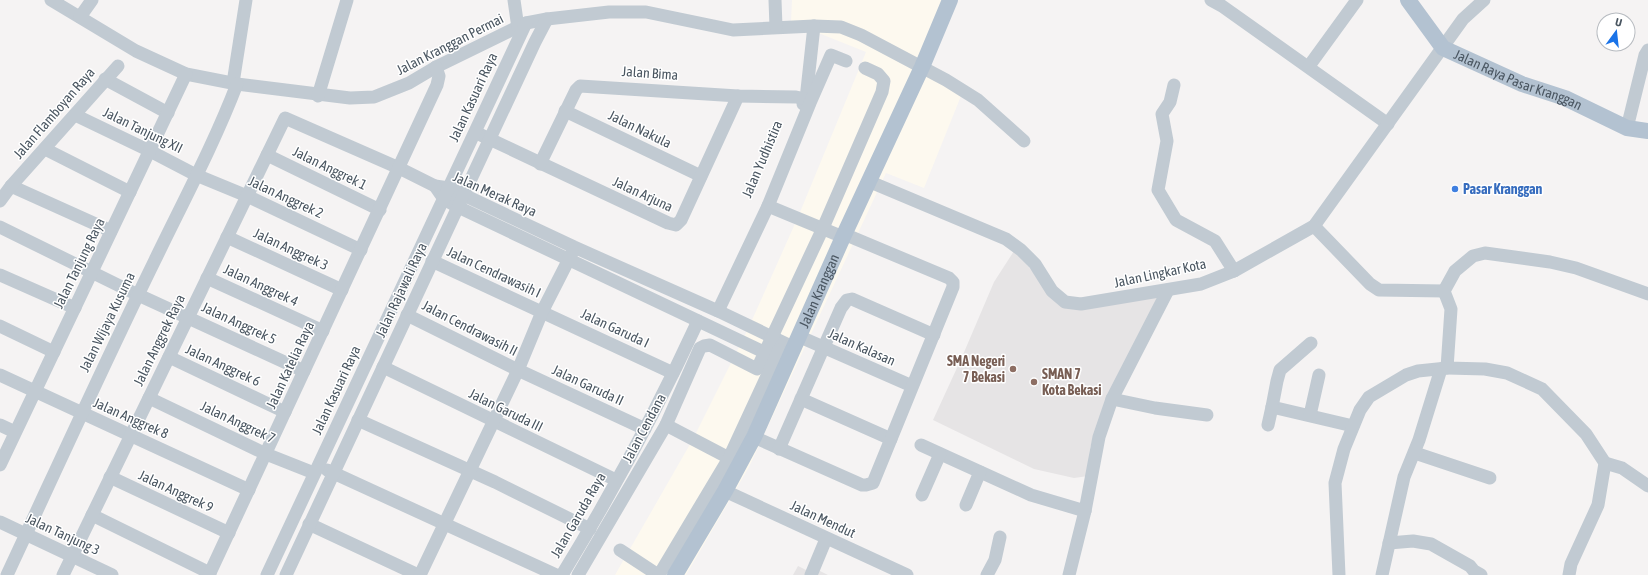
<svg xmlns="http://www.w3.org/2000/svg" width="1648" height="575" font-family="'Asap Condensed',sans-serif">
	<rect width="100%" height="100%" fill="#f5f3f3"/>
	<path fill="#fdf9ef" d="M792,0H946L917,69L965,86L924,188L886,173L749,467L686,575H615L693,439L748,329L798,217L866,52L791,22Z"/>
	<g fill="#e6e4e5">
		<path d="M1014,251L1058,299L1159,294L1104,407L1090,448L1088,476L1074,478L1034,469L933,420L962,357L994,282Z"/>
		<path d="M798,566L806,570L810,566L828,575H793Z"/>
	</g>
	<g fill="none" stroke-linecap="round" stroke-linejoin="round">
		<g stroke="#c1cad2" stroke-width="13">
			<path d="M51,0L136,51L186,74L237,84L350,98L374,97L409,83L436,67L526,23L547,19L609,12H646L733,30L814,26L841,27L861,35L946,80L978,100L1024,141"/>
			<path d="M514,0L518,28"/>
			<path d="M775,0L776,27"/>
			<path d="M1211,0L1222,6L1388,124"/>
			<path d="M80,17L92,0"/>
			<path d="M1309,66L1357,0"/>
			<path d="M105,79L168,113"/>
			<path d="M233,83L246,0"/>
			<path d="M1174,85L1170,102L1162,114L1167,141L1158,190L1176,220L1215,241L1234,271"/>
			<path d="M318,96L347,0"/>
			<path d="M803,104L806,99L814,26"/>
			<path d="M565,111L701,176"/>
			<path d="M75,115L150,151L196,175L247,196L361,250"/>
			<path d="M1627,128L1645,55L1648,50"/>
			<path d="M481,135L668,223L676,225L681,220L738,96"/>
			<path d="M45,149L130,192"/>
			<path d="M267,155L380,210"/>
			<path d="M540,164L576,90L580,86L738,96L796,97L806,99"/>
			<path d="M868,181L1006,239L1021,250L1035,264L1052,291L1065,302L1081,304L1201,284L1234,271L1314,226L1463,19L1484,0"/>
			<path d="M11,186L111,231"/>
			<path d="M0,201L11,186L118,66"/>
			<path d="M768,206L843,237"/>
			<path d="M1314,226L1370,284L1379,290L1444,291"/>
			<path d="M0,227L134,293L304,371"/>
			<path d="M227,237L342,290"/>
			<path d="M432,261L673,373"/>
			<path d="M0,275L75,308"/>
			<path d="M207,278L323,331"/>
			<path d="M718,311L768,206L810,103L831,55L846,61"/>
			<path d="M407,315L518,370L645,429"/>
			<path d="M0,326L54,352"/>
			<path d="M798,336L912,386"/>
			<path d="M1311,343L1280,370L1277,381L1272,407L1353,426"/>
			<path d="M169,357L285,412"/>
			<path d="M787,363L458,207L444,199L435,186L449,188L574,247L718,311L793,347"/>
			<path d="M383,367L616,480"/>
			<path d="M0,375L249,490"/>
			<path d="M149,398L266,454L314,473"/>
			<path d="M801,399L891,439"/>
			<path d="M1112,399L1155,408L1207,415"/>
			<path d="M1310,415L1319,375"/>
			<path d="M358,420L495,482L590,529"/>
			<path d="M0,425L15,432"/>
			<path d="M666,425L729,458"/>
			<path d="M1268,425L1272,407"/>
			<path d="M754,437L862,485H866L873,483L953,287V282L949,278L844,234"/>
			<path d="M921,445L1031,495L1085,511"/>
			<path d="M779,449L841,308L847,300L852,299L934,335"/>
			<path d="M1415,453L1490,478"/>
			<path d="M1605,463L1622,468L1648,486"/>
			<path d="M0,465L186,74"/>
			<path d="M327,470L556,575"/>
			<path d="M110,477L229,533"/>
			<path d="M725,491L907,575"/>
			<path d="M922,495L940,454"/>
			<path d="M966,505L980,472"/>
			<path d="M92,515L210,573"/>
			<path d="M0,522L112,575"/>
			<path d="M309,524L418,575"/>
			<path d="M1389,543L1413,541L1431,544L1470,566L1474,571L1481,575"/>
			<path d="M620,550L658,575"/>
			<path d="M7,575C56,470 104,364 155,260C183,202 214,144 237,84"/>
			<path d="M63,575L285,118L399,168L435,186"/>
			<path d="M209,575L437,85L439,76L436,67"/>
			<path d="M267,575L526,23"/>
			<path d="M286,575L535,42L547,19"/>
			<path d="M420,575L518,370L542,312L572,253"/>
			<path d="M562,575C612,493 658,408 698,321"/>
			<path d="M578,575L666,425L700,348L704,346L710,345L757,369L823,228L882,92L884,81L878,74L865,68"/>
			<path d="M659,575L729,458L779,350"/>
			<path d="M811,575L826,539"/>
			<path d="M987,575L995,560L1000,537"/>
			<path d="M1069,575L1085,511L1099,437L1112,399L1168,290"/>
			<path d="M1339,575L1335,483L1344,449L1360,410L1369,397L1406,375L1418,371L1447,368"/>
			<path d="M1382,575L1404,477L1419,440L1441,369"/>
			<path d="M1569,575L1571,564L1598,505L1605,463L1586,434L1542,389L1507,373L1485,369L1447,368L1451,309L1444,291L1455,271L1473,256L1485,253L1550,262L1576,268L1648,294"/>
		</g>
		<g stroke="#b3c2d1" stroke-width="16">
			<path id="s1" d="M1408,0L1443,48L1522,84L1565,98L1627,128L1648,131"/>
			<path id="s2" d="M675,575L725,491L754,437L843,237L922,67L950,0"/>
		</g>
	</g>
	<circle fill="#3f7fe0" stroke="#fff" stroke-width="1.5" cx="1455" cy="189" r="4"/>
	<g fill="#8d6e63" stroke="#fff" stroke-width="1.5">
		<circle cx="1013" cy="369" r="4"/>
		<circle cx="1034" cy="382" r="4"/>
	</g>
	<g text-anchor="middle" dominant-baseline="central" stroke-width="3" stroke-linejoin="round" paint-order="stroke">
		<g font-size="14" fill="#4a5661" stroke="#fff">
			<text transform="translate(450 44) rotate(-27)">Jalan Kranggan Permai</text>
			<text transform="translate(650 73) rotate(4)">Jalan Bima</text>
			<text stroke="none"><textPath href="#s1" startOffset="141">Jalan Raya Pasar Kranggan</textPath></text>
			<text transform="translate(473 97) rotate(-65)">Jalan Kasuari Raya</text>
			<text transform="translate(54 113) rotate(-49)">Jalan Flamboyan Raya</text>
			<text transform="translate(640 129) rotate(26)">Jalan Nakula</text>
			<text transform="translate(143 130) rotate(26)">Jalan Tanjung XII</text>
			<text transform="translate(762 159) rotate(-67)">Jalan Yudhistira</text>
			<text transform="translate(330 168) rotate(26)">Jalan Anggrek 1</text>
			<text transform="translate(495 194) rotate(24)">Jalan Merak Raya</text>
			<text transform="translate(643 194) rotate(25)">Jalan Arjuna</text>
			<text transform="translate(286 197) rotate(25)">Jalan Anggrek 2</text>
			<text transform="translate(291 249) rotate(25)">Jalan Anggrek 3</text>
			<text transform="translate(79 263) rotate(-64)">Jalan Tanjung Raya</text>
			<text transform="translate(494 272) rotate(25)">Jalan Cendrawasih I</text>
			<text transform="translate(1160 273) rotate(-12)">Jalan Lingkar Kota</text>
			<text transform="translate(261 285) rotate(25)">Jalan Anggrek 4</text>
			<text transform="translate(401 290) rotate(-65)">Jalan Rajawali Raya</text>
			<text stroke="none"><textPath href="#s2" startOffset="319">Jalan Kranggan</textPath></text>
			<text transform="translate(107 322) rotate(-64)">Jalan Wijaya Kusuma</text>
			<text transform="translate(239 323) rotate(25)">Jalan Anggrek 5</text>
			<text transform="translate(470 328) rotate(27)">Jalan Cendrawasih II</text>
			<text transform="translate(615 328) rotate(25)">Jalan Garuda I</text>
			<text transform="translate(159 340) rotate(-64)">Jalan Anggrek Raya</text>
			<text transform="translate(862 347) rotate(24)">Jalan Kalasan</text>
			<text transform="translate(223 365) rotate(25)">Jalan Anggrek 6</text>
			<text transform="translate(290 365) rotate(-65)">Jalan Katelia Raya</text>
			<text transform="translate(588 385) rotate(25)">Jalan Garuda II</text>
			<text transform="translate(336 390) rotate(-65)">Jalan Kasuari Raya</text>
			<text transform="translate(506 410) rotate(26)">Jalan Garuda III</text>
			<text transform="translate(131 418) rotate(24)">Jalan Anggrek 8</text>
			<text transform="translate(238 422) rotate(25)">Jalan Anggrek 7</text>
			<text transform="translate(644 428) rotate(-62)">Jalan Cendana</text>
			<text transform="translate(176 491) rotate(25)">Jalan Anggrek 9</text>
			<text transform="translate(578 515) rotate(-60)">Jalan Garuda Raya</text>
			<text transform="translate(823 519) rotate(25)">Jalan Mendut</text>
			<text transform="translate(63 534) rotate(25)">Jalan Tanjung 3</text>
		</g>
		<g font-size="14" font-weight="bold" fill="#366cbe" stroke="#fff" text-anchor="start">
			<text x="1463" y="189">Pasar Kranggan</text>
		</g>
		<g font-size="14" font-weight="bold" fill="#785e54" stroke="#fff" text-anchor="end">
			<text x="1005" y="361">SMA Negeri<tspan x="1005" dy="16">7 Bekasi</tspan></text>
			<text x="1042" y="374" text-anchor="start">SMAN 7<tspan x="1042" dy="16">Kota Bekasi</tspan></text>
		</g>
	</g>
	<g transform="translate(1616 32) rotate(15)"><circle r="19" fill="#ffffff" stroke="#b7bbc0"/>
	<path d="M0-3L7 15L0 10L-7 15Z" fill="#1a73e8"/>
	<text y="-6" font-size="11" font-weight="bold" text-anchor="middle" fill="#4a5661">U</text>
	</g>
</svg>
